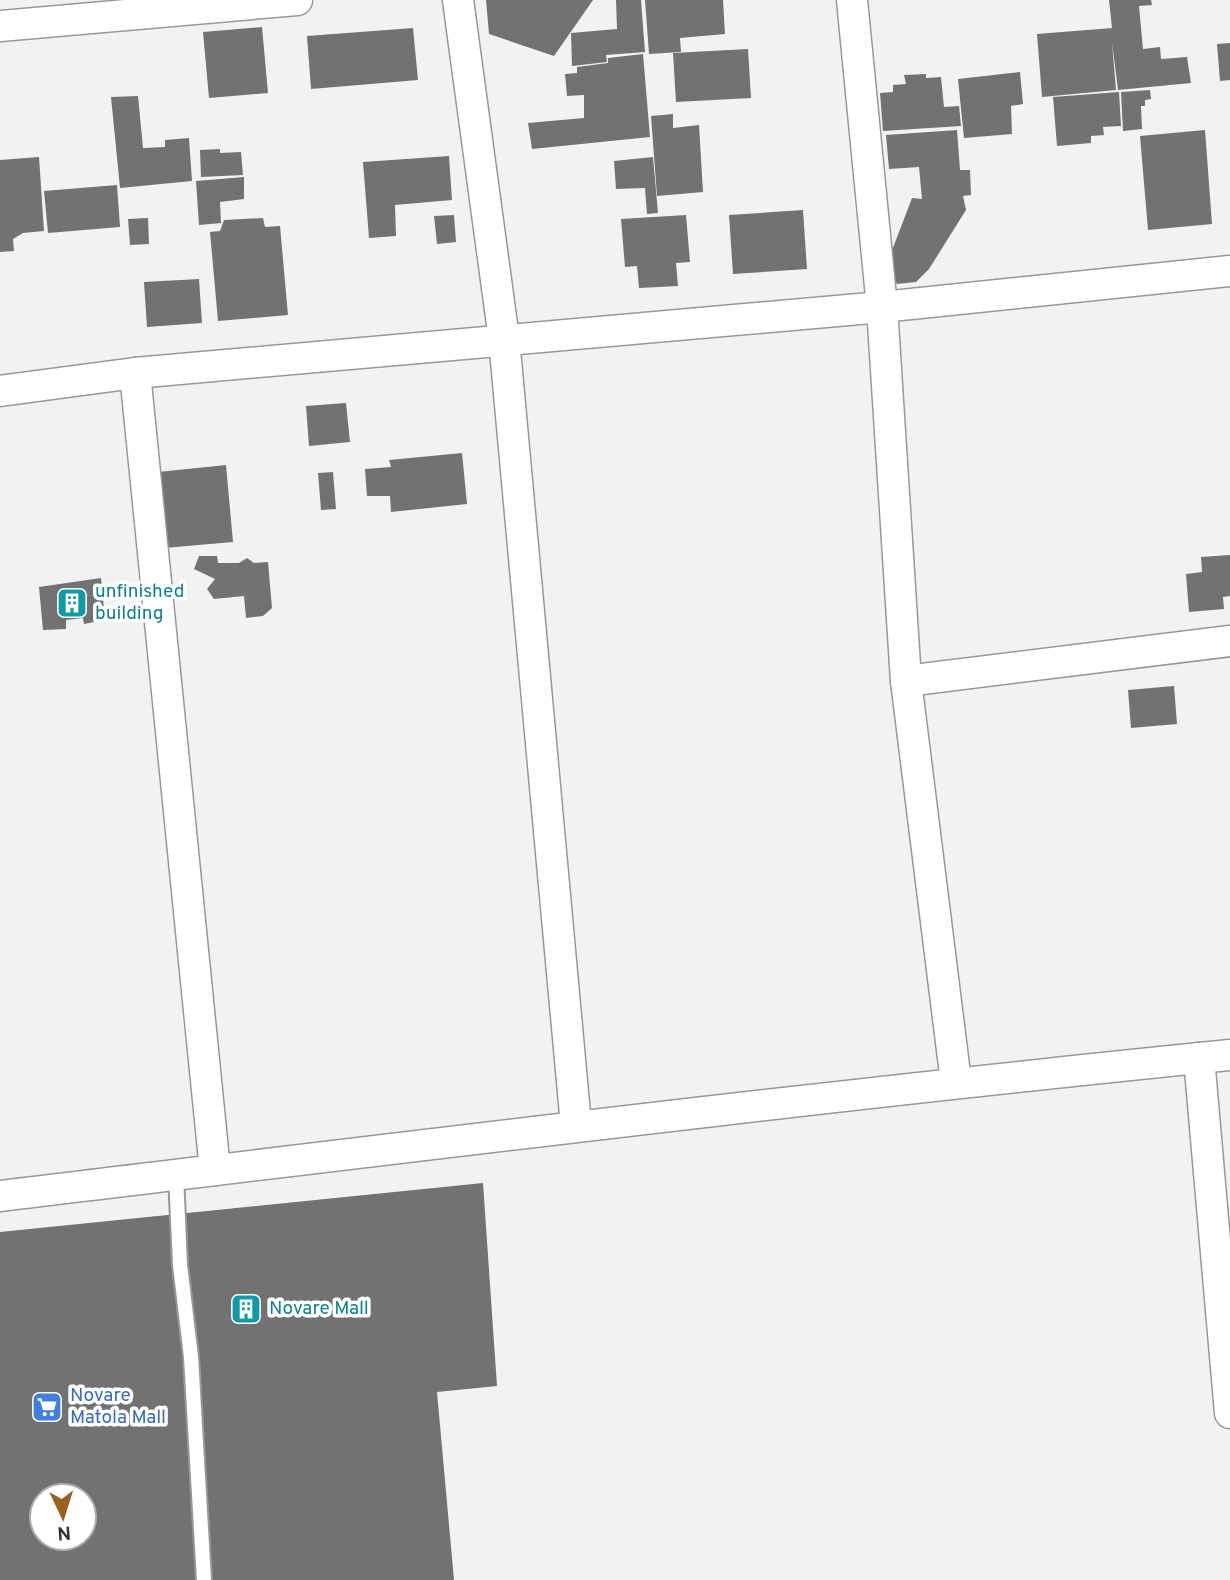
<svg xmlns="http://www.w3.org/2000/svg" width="1230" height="1580" font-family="Overpass,sans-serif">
	<rect width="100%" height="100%" fill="#f1f2f3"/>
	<g fill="#737273" fill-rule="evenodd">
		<path d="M486,0H593L554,56L489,34Z"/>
		<path d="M616,0H641L645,52L606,55L607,62L572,66L571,33L617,29Z"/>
		<path d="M645,0H723L725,34L680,38L681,52L649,54Z"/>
		<path d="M1109,0H1151L1152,5L1139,6L1143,49L1160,47L1161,59L1187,57L1191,83L1118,90L1112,42L1116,90L1042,97L1037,34L1112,28Z"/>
		<path d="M262,27L268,93L209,98L203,32Z"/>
		<path d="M413,28L418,80L311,89L307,36Z"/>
		<path d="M1230,43V80L1220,81L1217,44Z"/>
		<path d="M748,49L751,98L676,102L673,53Z"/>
		<path d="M643,54L650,137L532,149L528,123L584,118V95L567,96L565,74L577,73V67L608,63V58Z"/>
		<path d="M1020,72L1023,104L1011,106L1012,134L964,138L958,79Z"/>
		<path d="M926,74V78L941,77L944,107L959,106L961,126L883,131L880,93L893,92V85L906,84L904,75Z"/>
		<path d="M1150,90L1151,99L1145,100V106H1141L1142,129L1123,131L1121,92Z"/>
		<path d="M1119,92L1121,126L1103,127L1104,135L1091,136V143L1057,146L1053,97Z"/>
		<path d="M138,96L143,148L165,147V140L189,138L192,181L120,188L111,97Z"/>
		<path d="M673,114V128L699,125L703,192L657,196L651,116Z"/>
		<path d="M957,130L960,170H970L971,195L963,196L966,210L929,269L916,282L897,284L886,266L912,198L922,199L919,167L889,169L886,135Z"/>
		<path d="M1205,130L1212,224L1148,230L1140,136Z"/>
		<path d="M220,149V153L241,152L243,175L201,177L200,150Z"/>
		<path d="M449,156L452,200L395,205L396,236L369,238L363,162Z"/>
		<path d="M39,157L44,231L23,233L13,239L14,251L0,252V160Z"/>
		<path d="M653,157L658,213L647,214L645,188L616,189L614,161Z"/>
		<path d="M244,177V199L220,202L221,223L199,225L196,181Z"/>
		<path d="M117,185L120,227L48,233L44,191Z"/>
		<path d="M803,210L807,269L733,274L729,215Z"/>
		<path d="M454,215L456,242L437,244L434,216Z"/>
		<path d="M686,215L690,262L676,263L678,286L639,288L637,266L625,267L621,219Z"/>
		<path d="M148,218L149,244L130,245L128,219Z"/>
		<path d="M263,218L265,227L280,226L288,315L218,321L210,232L220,231L224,220Z"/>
		<path d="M199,279L202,323L147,327L144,282Z"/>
		<path d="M346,403L350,442L309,446L306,406Z"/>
		<path d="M462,453L467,504L391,512L390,496H367L365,469L391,467L389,460Z"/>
		<path d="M226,465L233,542L164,548L158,472Z"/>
		<path d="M333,472L336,509L321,510L318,473Z"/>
		<path d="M1230,555V596L1223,597L1224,609L1189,612L1186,574L1202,572L1201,557Z"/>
		<path d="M199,556H217L218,563H239L247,558L254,563L268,562L272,608L263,616L246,618L244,596L214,599L207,589L215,579L194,569Z"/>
		<path d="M101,578L105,620L84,624L83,618L66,620V629L43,630L39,587Z"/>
		<path d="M1174,686L1177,724L1131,728L1128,690Z"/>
		<path d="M483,1183L497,1386L437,1392L454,1580H0V1232ZM42,1496H84V1538H42Z"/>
	</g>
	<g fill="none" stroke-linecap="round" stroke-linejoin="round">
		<g stroke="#989899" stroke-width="18">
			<path id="lane" d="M176,1175L180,1265L191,1357L204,1580"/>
		</g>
		<g stroke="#989899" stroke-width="33">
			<g id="street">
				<path d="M458,0L504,339L576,1125"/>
				<path d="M852,0L882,307L906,681L956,1082"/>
				<path d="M0,26L297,0"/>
				<path d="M135,373L215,1170"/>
				<path d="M0,391L135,373L882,307L1230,271"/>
				<path d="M906,681L1230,641"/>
				<path d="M1199,1058L1230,1413"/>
				<path d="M0,1196C410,1147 819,1096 1230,1055"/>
			</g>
		</g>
		<use href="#lane" stroke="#fff" stroke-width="14"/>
		<use href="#street" stroke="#fff" stroke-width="30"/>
	</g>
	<defs>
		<g id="building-square" transform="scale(1.575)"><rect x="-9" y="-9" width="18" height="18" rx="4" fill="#0f9aa8" stroke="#fff"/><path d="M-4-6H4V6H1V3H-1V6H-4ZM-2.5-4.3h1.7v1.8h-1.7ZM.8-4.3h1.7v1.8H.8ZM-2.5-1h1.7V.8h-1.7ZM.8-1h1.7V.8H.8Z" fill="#fff"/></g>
		<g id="supermarket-square" transform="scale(1.575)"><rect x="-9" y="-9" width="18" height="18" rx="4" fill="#3f7fe0" stroke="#fff"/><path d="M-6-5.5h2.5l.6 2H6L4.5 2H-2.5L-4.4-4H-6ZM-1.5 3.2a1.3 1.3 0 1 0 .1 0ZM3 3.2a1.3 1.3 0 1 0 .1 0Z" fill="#fff"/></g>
	</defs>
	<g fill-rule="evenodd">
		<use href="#building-square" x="72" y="603"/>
		<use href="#building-square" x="246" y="1309"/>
		<use href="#supermarket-square" x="47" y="1407"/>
	</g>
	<g text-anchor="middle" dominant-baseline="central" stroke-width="7" stroke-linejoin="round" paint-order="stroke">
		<g font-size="19" fill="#0d838f" stroke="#fff" text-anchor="start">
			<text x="95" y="592">unfinished<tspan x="95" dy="22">building</tspan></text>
			<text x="269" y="1309">Novare Mall</text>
		</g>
		<g font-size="19" fill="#366cbe" stroke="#fff" text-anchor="start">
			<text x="70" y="1396">Novare<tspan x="70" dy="22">Matola Mall</tspan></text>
		</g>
	</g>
	<g transform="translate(63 1517) rotate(176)"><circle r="33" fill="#ffffff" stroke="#adadad" stroke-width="2"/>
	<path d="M0-5L12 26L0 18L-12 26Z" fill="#9a5f1f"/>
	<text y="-10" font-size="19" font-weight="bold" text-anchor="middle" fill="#323233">N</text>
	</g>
</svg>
